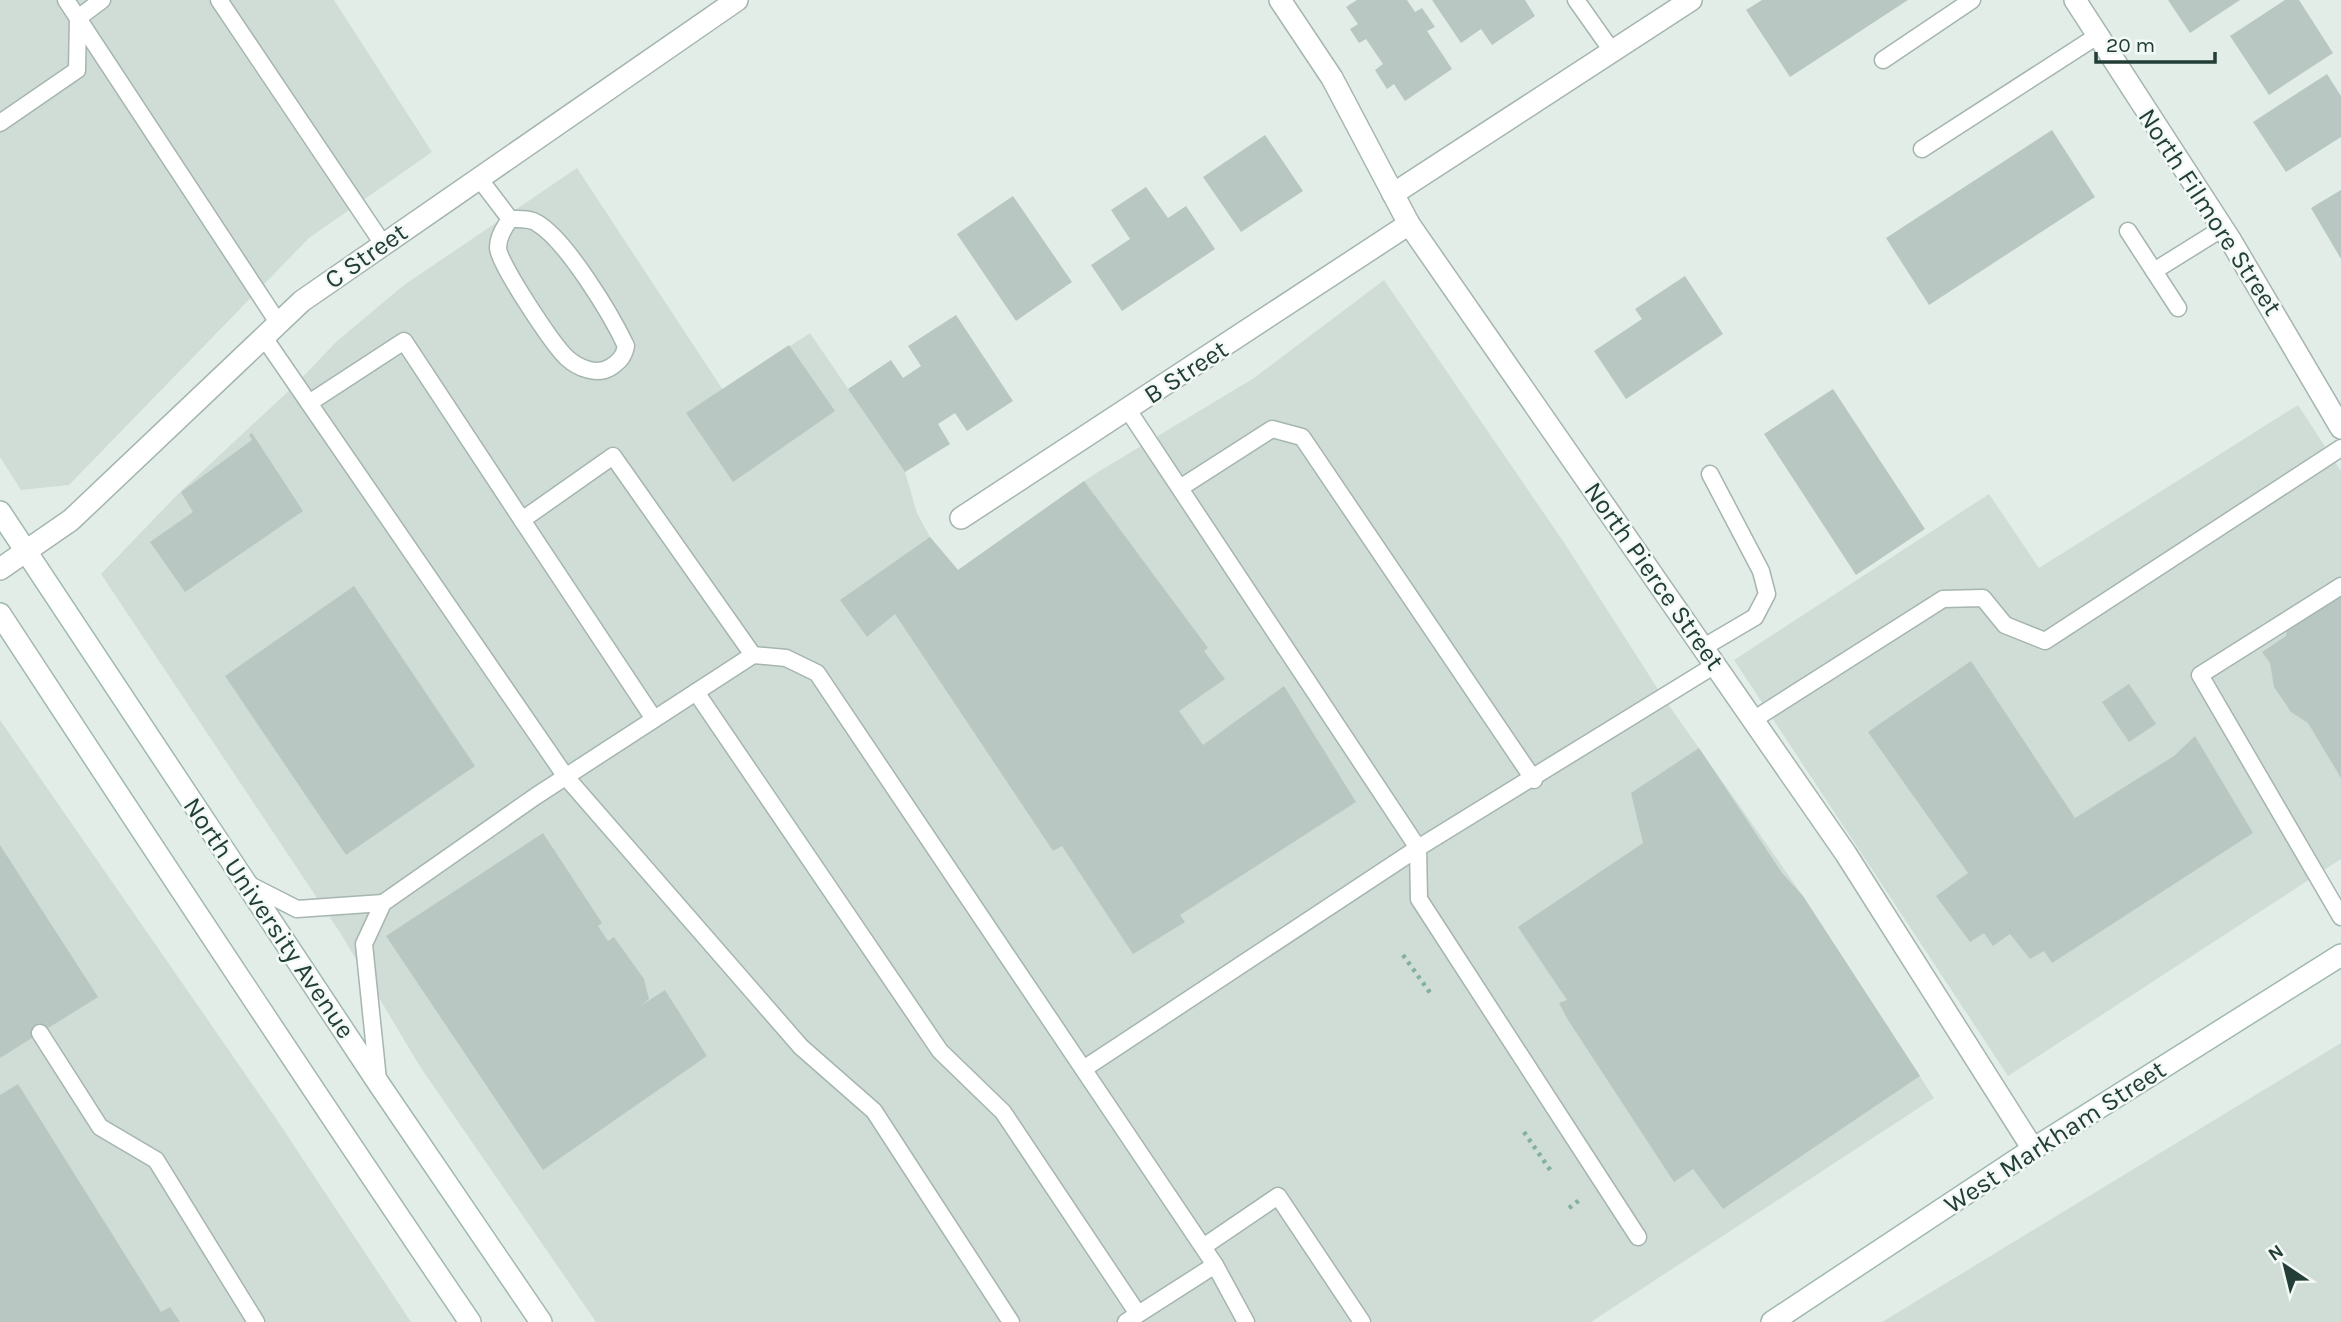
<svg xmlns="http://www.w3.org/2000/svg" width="2341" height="1322" font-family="Karla,sans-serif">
	<rect width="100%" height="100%" fill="#e2ede8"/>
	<g fill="#d0ddd7">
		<path d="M0,0H334L432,152L309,238L69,485L21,490L0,457Z"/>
		<path d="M577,168L723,390L810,333L905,472L917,513L930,537L958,570L1093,475L1254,378L1384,280L1565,544L1663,697L1803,896L1934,1098L1591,1322H596L419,1065L341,934L101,574L178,494L296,384L337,341L404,285Z"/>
		<path d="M2298,405L2341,471V859L2008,1076L1734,660L1989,494L2039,568Z"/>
		<path d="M0,720L275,1117L411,1322H0Z"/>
		<path d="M2341,1043V1322H1882Z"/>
	</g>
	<g fill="#b8c7c1">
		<path d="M1357,0H1407L1415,12L1422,8L1435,27L1427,31L1452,69L1405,101L1394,84L1387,89L1375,70L1383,64L1366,39L1359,43L1350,29L1358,24L1346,7Z"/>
		<path d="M1432,0H1525L1535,16L1492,45L1481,29L1461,43Z"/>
		<path d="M1762,0H1908L1790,77L1746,10Z"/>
		<path d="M2168,0H2240L2190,33Z"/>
		<path d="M2285,0H2299L2333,53L2269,95L2230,36Z"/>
		<path d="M2327,74L2341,96V137L2286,172L2253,122Z"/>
		<path d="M2052,130L2095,197L1929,305L1886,238Z"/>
		<path d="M1265,135L1303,191L1241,232L1203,177Z"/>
		<path d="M1146,187L1168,218L1186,206L1215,249L1122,311L1091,265L1130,239L1111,210Z"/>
		<path d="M2341,190V259L2311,208Z"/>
		<path d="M1013,196L1072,282L1016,321L957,234Z"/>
		<path d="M1685,276L1723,334L1626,399L1594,351L1642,319L1635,309Z"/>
		<path d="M956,315L1013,401L967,431L955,413L938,424L950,444L905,472L848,389L891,360L903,378L921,366L908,346Z"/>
		<path d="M789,345L835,411L733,482L686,413Z"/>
		<path d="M1833,389L1925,529L1856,575L1764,434Z"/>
		<path d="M252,433L303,511L185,592L150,542L193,512L181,492L252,440L249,435Z"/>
		<path d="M1084,481L1208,648L1204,651L1225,679L1179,711L1203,745L1284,686L1356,802L1180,915L1185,922L1133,954L1062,846L1053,851L895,614L867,637L840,600L930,537L958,570Z"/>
		<path d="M354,586L475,766L346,855L225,676Z"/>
		<path d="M2341,595V778L2308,723L2291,712L2274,687L2270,663L2262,652L2286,636L2287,630Z"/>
		<path d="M1971,661L2075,818L2174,756L2195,736L2253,833L2052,963L2044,951L2030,959L2010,934L1993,946L1984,933L1970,942L1936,896L1968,873L1868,732Z"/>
		<path d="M2129,684L2156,724L2129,742L2102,702Z"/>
		<path d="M1699,748L1782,873L1803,896L1920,1076L1723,1209L1693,1169L1674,1182L1568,1020L1559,1003L1567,1000L1518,927L1643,843L1631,793Z"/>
		<path d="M543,833L602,923L598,926L608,941L614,937L644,979L649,999L639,1007L665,990L707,1056L543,1170L386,936Z"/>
		<path d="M0,845L98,997L0,1058Z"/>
		<path d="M18,1084L161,1312L170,1307L180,1322H0V1095Z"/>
	</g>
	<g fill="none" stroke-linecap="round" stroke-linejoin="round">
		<g stroke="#a5b5af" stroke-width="19">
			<g id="lane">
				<path d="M66,0L279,324"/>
				<path d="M219,0L383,244"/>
				<path d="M1576,0L1612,51"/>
				<path d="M1883,60L1972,0"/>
				<path d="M0,123L77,70L78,18L102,0"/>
				<path d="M1922,149L2097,36"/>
				<path d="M478,177L510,219C519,219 530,218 537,223C566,240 611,314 626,346C624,356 620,361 611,367C597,376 578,368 567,358C553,345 499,264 498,248C498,237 504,228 510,219"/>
				<path d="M2128,231L2178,308"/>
				<path d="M2154,271L2223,228"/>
				<path d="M265,339L566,777L801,1047L874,1111L1011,1322"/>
				<path d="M309,403L404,341L522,520L613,456L753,655L786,658L817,673L1215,1265L1246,1322"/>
				<path d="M1128,410L1418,848L1419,899L1638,1237"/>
				<path d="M1180,488L1272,429L1302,437L1534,780"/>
				<path d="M522,520L654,719"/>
				<path d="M2341,586L2200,675L2341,917"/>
				<path d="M1704,647L1755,617L1767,594L1761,571L1710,474"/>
				<path d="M696,692L940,1051L1003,1112L1138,1314"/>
				<path d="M1753,720L1943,599L1983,598L2005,625L2045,641L2341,448"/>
				<path d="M248,884L297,909L383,903"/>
				<path d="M40,1033L100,1127L156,1160L256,1322"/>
				<path d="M1085,1068L1418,848L1715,665"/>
				<path d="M378,1080L364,944L383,903L536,796L753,655"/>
				<path d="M1203,1247L1278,1196L1362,1322"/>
				<path d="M1126,1322L1215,1265"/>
			</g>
		</g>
		<g stroke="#a5b5af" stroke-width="24">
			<g id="street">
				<path d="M1280,0L1332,78L1409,224L1846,854L2033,1149"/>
				<path d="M2075,0L2231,241L2341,428"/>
				<path d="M1393,194L1691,0"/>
				<path d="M961,518L1409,224"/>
				<path d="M0,569L71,520L302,301L737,0"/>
			</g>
		</g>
		<g stroke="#a0b9af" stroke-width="24">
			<g id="secondary">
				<path d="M0,512L379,1084L541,1322"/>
				<path d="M0,614C155,851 311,1088 470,1322"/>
				<path d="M1772,1322L2033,1149L2341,955"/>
			</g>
		</g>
		<g stroke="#82b1a1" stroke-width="4.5" stroke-dasharray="3.5 5" stroke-linecap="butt">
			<path d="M1403,955L1431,994"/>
			<path d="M1524,1132L1553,1174"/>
			<path d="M1569,1208L1582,1198"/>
		</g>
		<use href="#lane" stroke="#fff" stroke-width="16"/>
		<use href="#street" stroke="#fff" stroke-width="21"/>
		<use href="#secondary" stroke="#fff" stroke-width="21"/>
	</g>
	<g text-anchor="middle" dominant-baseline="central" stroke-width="5" stroke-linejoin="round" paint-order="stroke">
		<g font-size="26" fill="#223e36" stroke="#f3f9f6">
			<text transform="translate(2210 212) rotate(57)">North Filmore Street</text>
			<text transform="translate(366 256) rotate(-35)">C Street</text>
			<text transform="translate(1186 372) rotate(-33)">B Street</text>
			<text transform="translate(1654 576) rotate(55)">North Pierce Street</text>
			<text transform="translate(269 918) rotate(56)">North University Avenue</text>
			<text transform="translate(2055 1137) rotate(-33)">West Markham Street</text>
		</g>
	</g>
	<g transform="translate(2285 1266) rotate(325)" stroke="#f3f9f6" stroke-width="5" paint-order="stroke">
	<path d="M0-5L12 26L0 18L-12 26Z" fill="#223e36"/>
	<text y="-10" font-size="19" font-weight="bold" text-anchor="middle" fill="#223e36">N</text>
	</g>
	<path d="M2096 52v10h119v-10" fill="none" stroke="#223e36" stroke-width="3.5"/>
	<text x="2106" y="52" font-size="21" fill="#223e36" stroke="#f3f9f6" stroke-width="5" paint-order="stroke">20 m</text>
</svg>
